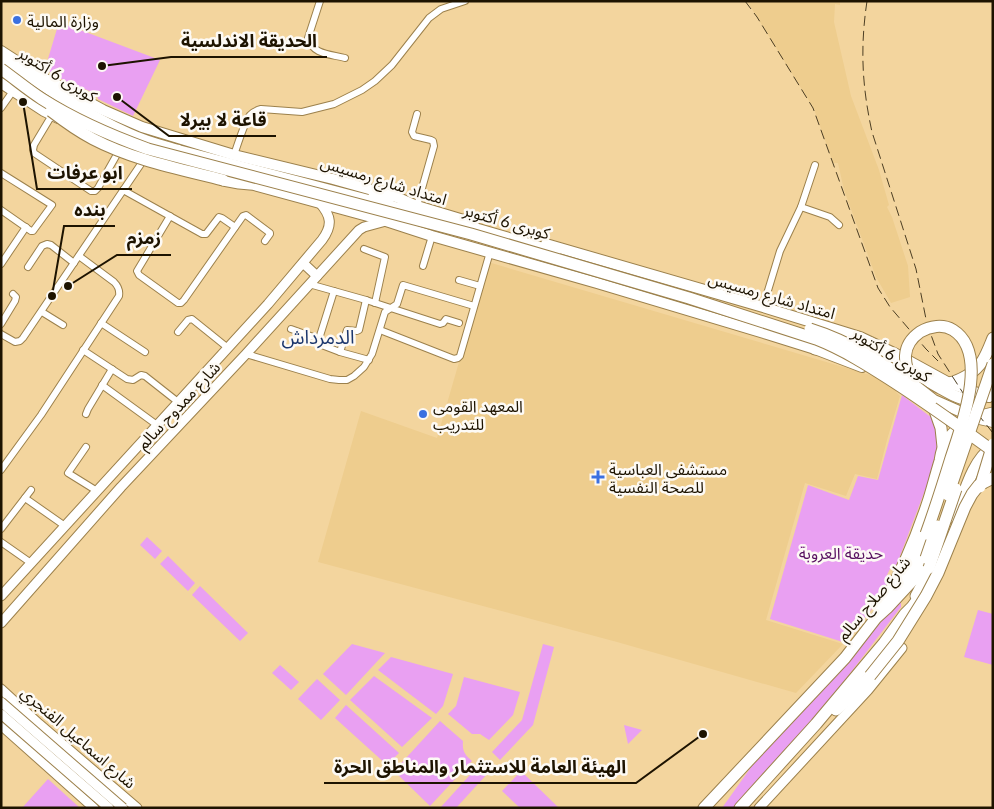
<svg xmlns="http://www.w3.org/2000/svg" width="994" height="809" font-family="Lato,'Noto Sans Arabic',sans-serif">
	<rect width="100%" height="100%" fill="#f3d59e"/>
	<g fill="#eecd8e">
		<path d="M747,1H840V5L835,4L834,22L851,96L879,170L889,205L887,207L892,217L908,266L910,297L891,303L876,277L844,190L838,163H833L814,109Z"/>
		<path d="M488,262L877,377L897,390L896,392L900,396L887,440L877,479L855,474L846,496L805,483L766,620L843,644L796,693L617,642L318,562L361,411L437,438Z"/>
	</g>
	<g fill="#e9a0f2">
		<path d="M59,22L160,60L133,116L98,99L97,94L82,88L78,89L45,69Z"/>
		<path d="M902,395L932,418L939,440L935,464L897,564L895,567H891L887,575L889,580L871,610L846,643L770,619L808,485L849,500L858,476L878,480Z"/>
		<path d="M147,537L162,551L155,559L140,545Z"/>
		<path d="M168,556L195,583L188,591L160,564Z"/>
		<path d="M200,586L248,633L240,641L192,595Z"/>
		<path d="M899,601H901V607L815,719L733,808H722L754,763L839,670Z"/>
		<path d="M978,610L993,614V665L964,657Z"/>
		<path d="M352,644L385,653L346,695L323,674Z"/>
		<path d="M543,644L554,647L533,725L500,760L492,752L522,720Z"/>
		<path d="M391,657L453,674L443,706L436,714L378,670Z"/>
		<path d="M280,665L299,682L291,690L272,673Z"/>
		<path d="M374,676L432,718L402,747L350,700Z"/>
		<path d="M464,677L520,692L513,715L489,740L480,734H472L448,714L456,706Z"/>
		<path d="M317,679L340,700L321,720L298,699Z"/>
		<path d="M346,705L399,753L387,765L335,718Z"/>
		<path d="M440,721L463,741C462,751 465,755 472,761L430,806L394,771Z"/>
		<path d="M624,725L642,730L628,744Z"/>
		<path d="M480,764L489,772L456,808H440Z"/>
		<path d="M521,771L559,808H520L502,791Z"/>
		<path d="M48,779L80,808H22Z"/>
	</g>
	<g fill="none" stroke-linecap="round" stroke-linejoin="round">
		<g stroke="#9c814c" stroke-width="8">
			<g id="street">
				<path d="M320,1L308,38C313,55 330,54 345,58"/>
				<path d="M1,108L13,91"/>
				<path d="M417,114L412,132L414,136L431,140L433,141L434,146L417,206"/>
				<path d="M52,115L34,145L33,150L34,153L91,191H95L98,188L120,149"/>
				<path d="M234,155C238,144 244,123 250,115C253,112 257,110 261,109L302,112L334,104L362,90L375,81L392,65L429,18L441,9L465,1"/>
				<path d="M1,173L52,205L33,231H31L1,210"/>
				<path d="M123,190L202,234H206L219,217L222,218L235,227"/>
				<path d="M801,207L815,165"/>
				<path d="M170,216L137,271L139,275L178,303H181L184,300L243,216L246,215L270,233V234L265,241"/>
				<path d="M364,249L385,257L375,303"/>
				<path d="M1,264L26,227"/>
				<path d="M423,266L432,236"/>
				<path d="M28,267L42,246L47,244L51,245L74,263"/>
				<path d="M459,280L480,286"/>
				<path d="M309,284L366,300L440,324L443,323L446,319L459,323"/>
				<path d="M334,291L318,342L319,344L340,352L369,360"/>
				<path d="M763,307L780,251L801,207L830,217L839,225"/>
				<path d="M42,312L63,325"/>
				<path d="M101,323L145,352"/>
				<path d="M1,324L15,301L16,297L13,294"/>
				<path d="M291,329L319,339"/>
				<path d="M380,330L454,359L458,358L460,356L490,252"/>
				<path d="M178,332L188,320L192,319L228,348"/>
				<path d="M1,334L15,342L20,341L23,338L145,158"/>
				<path d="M83,350L127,379L133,380L141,375L145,376L178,402"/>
				<path d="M340,352L347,330L357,331L359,330L366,300"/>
				<path d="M246,354L330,379L339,380H347L354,376L364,367L372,354L385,312L397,304L403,285L474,306"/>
				<path d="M102,385L157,425"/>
				<path d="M86,414L88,409L112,369"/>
				<path d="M86,447L68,473L97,491"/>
				<path d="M1,470L41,415L119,296C120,290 118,286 114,282L79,256"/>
				<path d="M25,498L65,526"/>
				<path d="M1,529L31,490"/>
				<path d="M1,542L31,563"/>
			</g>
		</g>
		<g stroke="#9c814c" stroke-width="11">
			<g id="secondary">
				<path d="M303,263L317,276"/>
				<path d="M1,596L268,304L322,240C333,225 331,216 320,203"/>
				<path d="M1,623L121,487L246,354L359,230L364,227L386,221"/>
				<path d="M1,689L39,724L137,808"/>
				<path d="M1,725L94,808"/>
				<path d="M759,808L868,690L902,648"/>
			</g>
		</g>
		<g stroke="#9c814c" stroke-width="12">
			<g id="primary">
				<path d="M1,51L38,75L103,110L142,127L234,155L333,179L394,196L417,206L467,221"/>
				<path d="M1,83L44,111L58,118"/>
				<path d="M87,130L122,145L155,157"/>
				<path d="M243,182L386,221L432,236L597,283L767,334L815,349L862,367"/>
				<path d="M546,244L763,307L860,337L896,354L949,383L989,397"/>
				<path d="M925,396L975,418L993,422"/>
			</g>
		</g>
		<g stroke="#9c814c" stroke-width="13">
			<g id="highway">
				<path d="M1,57C42,85 84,114 129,134C146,142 163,146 180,151L473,228L555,252"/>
				<path d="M223,180L239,183L250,184"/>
				<path d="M374,196L386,198L394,196"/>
				<path d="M815,349L840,348"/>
				<path d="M861,349C888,353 916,375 940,388C948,392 956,398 965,399C976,401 986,398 993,390"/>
				<path d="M949,383C956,382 961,379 968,375C983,365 986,355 993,338"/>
				<path d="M933,405L941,428L943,447"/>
				<path d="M955,518C964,495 972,460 993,447"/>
				<path d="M902,584L919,552L926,534"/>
				<path d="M916,596L924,581L929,568"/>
				<path d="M881,608C901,574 917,536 929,499C933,486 936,474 940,461C941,457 941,451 944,447C953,427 973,417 993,413"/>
				<path d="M836,710L855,693L870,676"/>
				<path d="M704,808L845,658L876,618L887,608L913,580L923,566L926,558"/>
				<path d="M740,808L816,724L884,643L905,614L912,607L923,592"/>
			</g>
		</g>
		<use href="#street" stroke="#fff" stroke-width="6"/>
		<use href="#secondary" stroke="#fff" stroke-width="9"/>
		<use href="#primary" stroke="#fff" stroke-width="10"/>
		<use href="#highway" stroke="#fff" stroke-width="11"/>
		<g stroke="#4c3e23" stroke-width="1" stroke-dasharray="10 5" stroke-linecap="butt">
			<path d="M745,1L757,17L813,108L878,288L890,307L926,349L938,361"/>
			<path d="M867,1C860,48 862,86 872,132L916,269L927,324L938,354L972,407L993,433"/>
		</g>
		<g stroke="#9c814c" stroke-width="11" stroke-linecap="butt">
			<g id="secondary-bridge">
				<path d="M1,702L123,808"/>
				<path d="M1,714L109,808"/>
			</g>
		</g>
		<g stroke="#9c814c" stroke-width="13" stroke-linecap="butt">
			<g id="highway-bridge">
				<path d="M1,69C15,79 28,90 42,99C75,120 112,136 148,149L471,234L689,298L816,339C844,350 869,366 894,382C928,404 960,427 993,451"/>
				<path d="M51,111C64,121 78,131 93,139C133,160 180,169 223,180"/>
				<path d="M810,329C855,343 896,370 932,399"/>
				<path d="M912,383C904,364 900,346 920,332C930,326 943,324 953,330C990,353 961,427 951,458C943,484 935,509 926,534"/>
				<path d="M980,487L993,444"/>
				<path d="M948,495L993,364"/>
				<path d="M926,558L937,526"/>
				<path d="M929,568L956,489"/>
				<path d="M870,676L898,641L926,596L938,573L965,507L972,494L979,485L993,478"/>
			</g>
		</g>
		<use href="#secondary-bridge" stroke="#fff" stroke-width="9"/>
		<use href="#highway-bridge" stroke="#fff" stroke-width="11"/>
	</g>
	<g fill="#3b70e0" stroke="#fdfaf5" stroke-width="2">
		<circle cx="17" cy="20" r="5"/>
		<circle cx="423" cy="414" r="5"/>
		<path d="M595.5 469.5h5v5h5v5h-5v5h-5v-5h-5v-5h5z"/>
	</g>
	<g text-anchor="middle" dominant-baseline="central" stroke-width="5" stroke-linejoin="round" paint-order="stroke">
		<g font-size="16" fill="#1d1300" stroke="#fdfaf5" text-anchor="start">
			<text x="27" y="20">وزارة المالية</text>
			<text x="433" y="405">المعهد القومى<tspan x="433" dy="18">للتدريب</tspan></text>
			<text x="609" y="468">مستشفى العباسية<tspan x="609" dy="18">للصحة النفسية</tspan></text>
		</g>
		<g font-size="16" fill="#1d1300" stroke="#fdfaf5">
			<text transform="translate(58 74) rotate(32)">كوبرى 6 أكتوبر</text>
			<text transform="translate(384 180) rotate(17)">امتداد شارع رمسيس</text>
			<text transform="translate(507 221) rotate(16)">كوبرى 6 أكتوبر</text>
			<text transform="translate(772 295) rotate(16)">امتداد شارع رمسيس</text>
			<text transform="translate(892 354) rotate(32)">كوبرى 6 أكتوبر</text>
			<text transform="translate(178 405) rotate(-47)">شارع ممدوح سالم</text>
			<text transform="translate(873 598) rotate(-50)">شارع صلاح سالم</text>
			<text transform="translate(79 737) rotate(41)">شارع اسماعيل الفنجري</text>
		</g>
		<g font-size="16" fill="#581160" stroke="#fdfaf5">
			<text x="841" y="552">حديقة العروبة</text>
		</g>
		<g font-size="19" fill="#1c376d" stroke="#fdfaf5">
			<text x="318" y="336">الدمرداش</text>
		</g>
	</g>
	<path fill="none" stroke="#1d1300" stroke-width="2" d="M102 66L171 57H327M117 97L169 136H276M23 102L37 189H132M52 296L64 226H115M68 286L117 255H171M703 734L636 783H324"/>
	<g fill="#1d1300" stroke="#fdfaf5" stroke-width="2">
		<circle cx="102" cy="66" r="5"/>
		<circle cx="117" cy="97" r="5"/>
		<circle cx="23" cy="102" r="5"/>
		<circle cx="52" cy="296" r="5"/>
		<circle cx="68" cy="286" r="5"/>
		<circle cx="703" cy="734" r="5"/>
	</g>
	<g font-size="18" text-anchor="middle" font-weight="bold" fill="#1d1300" stroke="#fdfaf5" stroke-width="5" stroke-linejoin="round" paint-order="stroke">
		<text x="249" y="47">الحديقة الاندلسية</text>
		<text x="223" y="126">قاعة لا بيرلا</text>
		<text x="85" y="179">ابو عرفات</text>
		<text x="90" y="216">بنده</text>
		<text x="144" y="244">زمزم</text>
		<text x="480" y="773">الهيئة العامة للاستثمار والمناطق الحرة</text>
	</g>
	<rect width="994" height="809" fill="none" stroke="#1d1300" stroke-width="5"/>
</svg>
